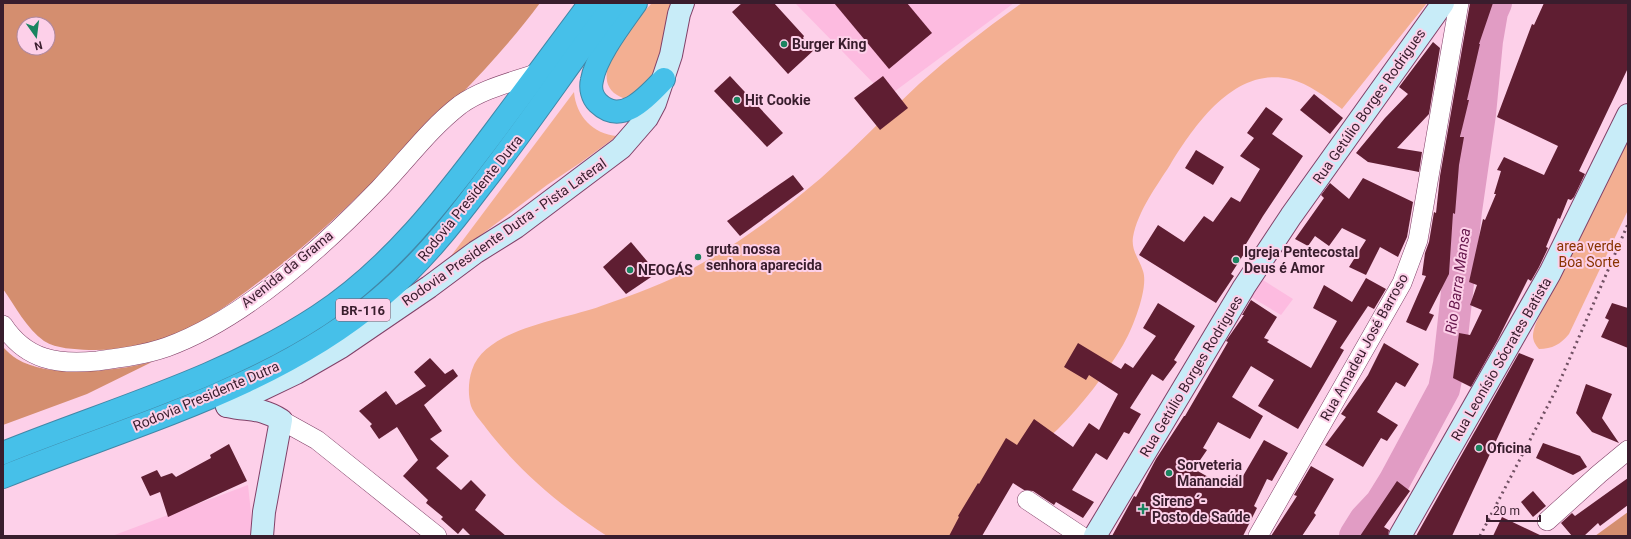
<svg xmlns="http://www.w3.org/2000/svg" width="1631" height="539" font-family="Roboto,sans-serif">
	<rect width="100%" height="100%" fill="#fdd0e9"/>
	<g fill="#fdbbe0">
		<path d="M795,3H1014L887,97Z"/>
		<path d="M1263,280L1293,299L1281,315L1251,297Z"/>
		<path d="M248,485L252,522V536H112Z"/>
	</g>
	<g fill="#f3af92">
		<path d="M652,3H672L655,73L629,100C575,86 633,23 652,3Z"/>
		<path d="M1022,3H1427L1342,109C1326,97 1309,84 1290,79C1234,66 1194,126 1170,165C1156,187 1138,211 1133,237C1131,251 1139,258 1143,271C1149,288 1132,330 1123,345C1105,375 1083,404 1058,429C1039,447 1019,464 1002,482C986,499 971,518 956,536H607C563,508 518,470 486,428C481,421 474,414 471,406C468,395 468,382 472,370C486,328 564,320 601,306C633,295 666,283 697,266C742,242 782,211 821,178C855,148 886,115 919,84C952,55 986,28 1022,3Z"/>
		<path d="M574,92C576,116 593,134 617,136L580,163L547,185L448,260Z"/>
		<path d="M1628,133V210L1569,334C1561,344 1552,349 1539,349C1531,340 1532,334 1536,323Z"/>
	</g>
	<g fill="#d48e6f" fill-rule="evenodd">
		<path d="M3,3H540C500,57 451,105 403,152C357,198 312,242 260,281C238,298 215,315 190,327C160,343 123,351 89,350C74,349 57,349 44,341C27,329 15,306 3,289ZM24,24H48V48H24Z"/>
		<path d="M3,347C7,351 12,356 17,359C50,379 116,371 152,362L87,394L3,425Z"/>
		<path d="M1628,512V536H1595Z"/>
	</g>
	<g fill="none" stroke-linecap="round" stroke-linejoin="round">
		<path stroke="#e19cc4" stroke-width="32" d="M1355,536L1365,520L1381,503L1394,482L1444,389L1449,364L1466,211L1480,114L1487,41L1492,12L1496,3"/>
	</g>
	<g fill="#5f1e32">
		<path d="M742,3H774L804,36L803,38L814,50L788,74L732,12Z"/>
		<path d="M834,3H907L932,33L889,69Z"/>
		<path d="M1470,3H1493L1479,44H1480L1467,100H1469L1460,137H1464L1459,165L1455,214L1453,213L1449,274L1429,313L1434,315L1426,331L1406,322L1426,276L1422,275L1425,253L1429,242L1434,212L1436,213L1440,176Z"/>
		<path d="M1544,3H1628V68L1579,171L1585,174L1574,197L1571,200L1568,199L1560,219L1558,218L1546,247L1548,248L1539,267L1531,281L1528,279L1497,341L1471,387L1453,378L1459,333L1470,335L1482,310L1470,305L1477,285L1469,282L1483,219L1485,220L1496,194H1494L1501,171L1497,170L1504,157L1544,175L1558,146L1497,117L1532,24L1534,25Z"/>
		<path d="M1433,42L1440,48L1429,114L1397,148L1422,152L1419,172L1368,162L1356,153L1385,118L1408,94L1399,87Z"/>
		<path d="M730,76L783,133L767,147L714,91Z"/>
		<path d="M883,76L908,108L880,130L854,98Z"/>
		<path d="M1314,94L1343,118L1330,134L1300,110Z"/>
		<path d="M1266,107L1283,119L1272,134L1303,156L1263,216L1246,244L1249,246L1231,274L1234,276L1216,303L1139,255L1158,225L1184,242L1204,216L1213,222L1231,197L1240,202L1260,169L1240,156L1254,138L1247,133Z"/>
		<path d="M1196,150L1224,167L1213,185L1185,168Z"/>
		<path d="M793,175L804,189L740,236L727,221Z"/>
		<path d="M1363,178L1413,202L1407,237L1398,257L1380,247L1366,275L1349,267L1366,240L1342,228L1329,246L1315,236L1308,246L1295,239L1324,198L1321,195L1330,183L1349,199Z"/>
		<path d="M631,242L657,273L626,294L603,267Z"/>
		<path d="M1366,278L1386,289L1374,309L1368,306L1340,348L1344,350L1298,429L1258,406L1274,380L1251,366L1232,397L1263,416L1250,439L1218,422L1203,448L1207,450L1194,469L1228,488L1237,474L1243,476L1264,440L1288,453L1272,481L1267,479L1254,506L1257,508L1243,536H1112L1134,496L1136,497L1156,459L1184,416H1185L1228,342L1226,341L1244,315H1242L1251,300L1277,317L1264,338L1269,340L1267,342L1311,368L1337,321L1313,308L1324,285L1352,302Z"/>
		<path d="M1158,303L1195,326L1174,360L1177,362L1163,381L1152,374L1130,408L1141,414L1129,434L1124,432L1107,460L1096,453L1072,490L1094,502L1083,518L1056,502L1054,505L1033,491L1024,490L1013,483L982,536H949L959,517L958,516L978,483L979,484L1006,438L1017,445L1034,419L1073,447L1089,423L1099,430L1118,394L1089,375L1086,380L1064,367L1078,343L1121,369L1125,363L1133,368L1156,336L1143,328Z"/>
		<path d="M1612,303L1628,308V348L1601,337L1609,320L1605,318Z"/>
		<path d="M1384,343L1419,364L1405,387L1396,382L1377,412L1398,425L1387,441L1381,438L1363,467L1325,445L1346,417L1341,414L1368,375Z"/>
		<path d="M1519,353L1534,359L1452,536H1416Z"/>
		<path d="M430,358L445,374L453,369L458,376L424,405L442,431L430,439L449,456L436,468L461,490L471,480L486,495L475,510L506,536H471L463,528L458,534L441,519L443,517L426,503L428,500L403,476L418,460L397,427L379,439L370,426L372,424L359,411L386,391L396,405L426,386L414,372Z"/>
		<path d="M1586,384L1612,394L1602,418L1619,443L1592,432L1576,413Z"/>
		<path d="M1543,443L1580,456L1587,467L1573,475L1536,458Z"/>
		<path d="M229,444L247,481L168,517L160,492L150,496L141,477L157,470L161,477L172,473L176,477L211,458L210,455Z"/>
		<path d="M1311,466L1334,479L1314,513L1316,515L1302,536H1271L1297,496L1294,495Z"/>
		<path d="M1628,478V505L1600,526L1598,523L1584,536H1572L1561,523L1572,513L1575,516Z"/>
		<path d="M1397,481L1410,491L1384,527L1389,530L1388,536H1360Z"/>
		<path d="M1533,491L1546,506L1533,517L1521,502Z"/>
		<path d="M1502,517L1542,536H1493Z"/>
	</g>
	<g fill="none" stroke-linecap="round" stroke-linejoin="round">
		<g stroke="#814168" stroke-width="20">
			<g id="street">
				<path d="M3,325C26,360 57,365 97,361C120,358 144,355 167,347C244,319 322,248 379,189C406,161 429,129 460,105C482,89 512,82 538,73"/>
				<path d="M281,420L317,440L437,536"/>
				<path d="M1027,500L1081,536"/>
				<path d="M1547,521L1599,474L1628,450"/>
				<path d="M1258,536L1402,283L1418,240L1459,3"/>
			</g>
		</g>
		<g stroke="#814168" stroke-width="24">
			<g id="secondary">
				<path d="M227,406L296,373L341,347L429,287L476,252L516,227L621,148L647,118L655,103L671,55L679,14L683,3"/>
				<path d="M227,406C250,411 260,407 281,420L264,512L262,536"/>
				<path d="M1095,536L1244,287L1291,216L1443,3"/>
				<path d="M1400,536L1550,273L1628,115"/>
			</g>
		</g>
		<g stroke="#4187a7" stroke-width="24">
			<g id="highway">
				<path d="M636,3C622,23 596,56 592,80C590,88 592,97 598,103C622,126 647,97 664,79"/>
				<path d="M3,453C109,410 222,379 318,316C390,269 443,200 494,132C526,89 558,46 590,3"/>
				<path d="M3,477C131,425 275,388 381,297C419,265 450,227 480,187C527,127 569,64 615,3"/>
			</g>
		</g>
		<use href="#street" stroke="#fff" stroke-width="19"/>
		<use href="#secondary" stroke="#c8ecf8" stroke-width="22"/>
		<use href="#highway" stroke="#46c0e9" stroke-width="22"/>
		<path stroke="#715063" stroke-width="3" stroke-dasharray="2 4" stroke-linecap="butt" d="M1480,536L1556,390L1628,224"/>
	</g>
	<g fill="#1b8460" stroke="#fdd0e9" stroke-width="1.5">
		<circle cx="784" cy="44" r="4"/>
		<circle cx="737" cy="100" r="4"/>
		<circle cx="698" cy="257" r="4"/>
		<circle cx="1236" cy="260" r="4"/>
		<circle cx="630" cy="270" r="4"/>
		<circle cx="1479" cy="448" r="4"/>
		<circle cx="1169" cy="473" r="4"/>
		<path d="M1141 503h4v4h4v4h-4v4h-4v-4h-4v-4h4z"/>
	</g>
	<g text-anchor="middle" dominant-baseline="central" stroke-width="4" stroke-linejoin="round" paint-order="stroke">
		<rect fill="#fdd0e9" stroke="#745365" stroke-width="1" x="336" y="299" width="54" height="22" rx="3"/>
		<g font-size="13" font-weight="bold" fill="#391d2d">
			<text x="363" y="310">BR-116</text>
		</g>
		<g font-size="14" font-weight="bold" fill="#391d2d" stroke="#fdd0e9" text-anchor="start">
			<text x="792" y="44">Burger King</text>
			<text x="745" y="100">Hit Cookie</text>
			<text x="706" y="249">gruta nossa<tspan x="706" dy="16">senhora aparecida</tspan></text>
			<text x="1244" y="252">Igreja Pentecostal<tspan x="1244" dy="16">Deus é Amor</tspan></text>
			<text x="638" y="270">NEOGÁS</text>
			<text x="1487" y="448">Oficina</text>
			<text x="1177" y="465">Sorveteria<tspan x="1177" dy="16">Manancial</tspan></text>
			<text x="1152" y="501">Sirene ´-<tspan x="1152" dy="16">Posto de Saúde</tspan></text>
		</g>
		<g font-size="14" fill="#391d2d" stroke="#fdd0e9">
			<text transform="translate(1369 106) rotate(-55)">Rua Getúlio Borges Rodrigues</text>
			<text transform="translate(470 198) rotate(-51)">Rodovia Presidente Dutra</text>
			<text transform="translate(504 232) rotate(-35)">Rodovia Presidente Dutra - Pista Lateral</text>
			<text transform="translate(287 269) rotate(-39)">Avenida da Grama</text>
			<text transform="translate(1364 347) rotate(-61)">Rua Amadeu José Barroso</text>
			<text transform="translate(1501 359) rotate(-60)">Rua Leonísio Sócrates Batista</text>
			<text transform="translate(1191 376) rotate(-59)">Rua Getúlio Borges Rodrigues</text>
			<text transform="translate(206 396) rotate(-23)">Rodovia Presidente Dutra</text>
		</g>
		<g font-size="14" fill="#883401" stroke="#fdd0e9">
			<text x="1589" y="246">area verde<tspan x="1589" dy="16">Boa Sorte</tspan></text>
		</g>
		<g font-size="15" font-style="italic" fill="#66174c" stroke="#fdd0e9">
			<text transform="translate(1458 281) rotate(-82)">Rio Barra Mansa</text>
		</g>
	</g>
	<rect width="1631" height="539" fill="none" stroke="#391d2d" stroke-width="8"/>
	<g transform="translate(36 36) rotate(166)"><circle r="19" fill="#fdd0e9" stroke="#af889e"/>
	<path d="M0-3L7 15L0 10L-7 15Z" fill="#1b8460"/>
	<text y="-6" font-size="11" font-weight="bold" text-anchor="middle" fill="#391d2d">N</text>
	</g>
	<path d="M1487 515v6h53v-6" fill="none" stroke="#391d2d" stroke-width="2"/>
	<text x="1493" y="515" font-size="12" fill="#391d2d" stroke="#fdd0e9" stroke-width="3" paint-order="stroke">20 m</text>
</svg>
